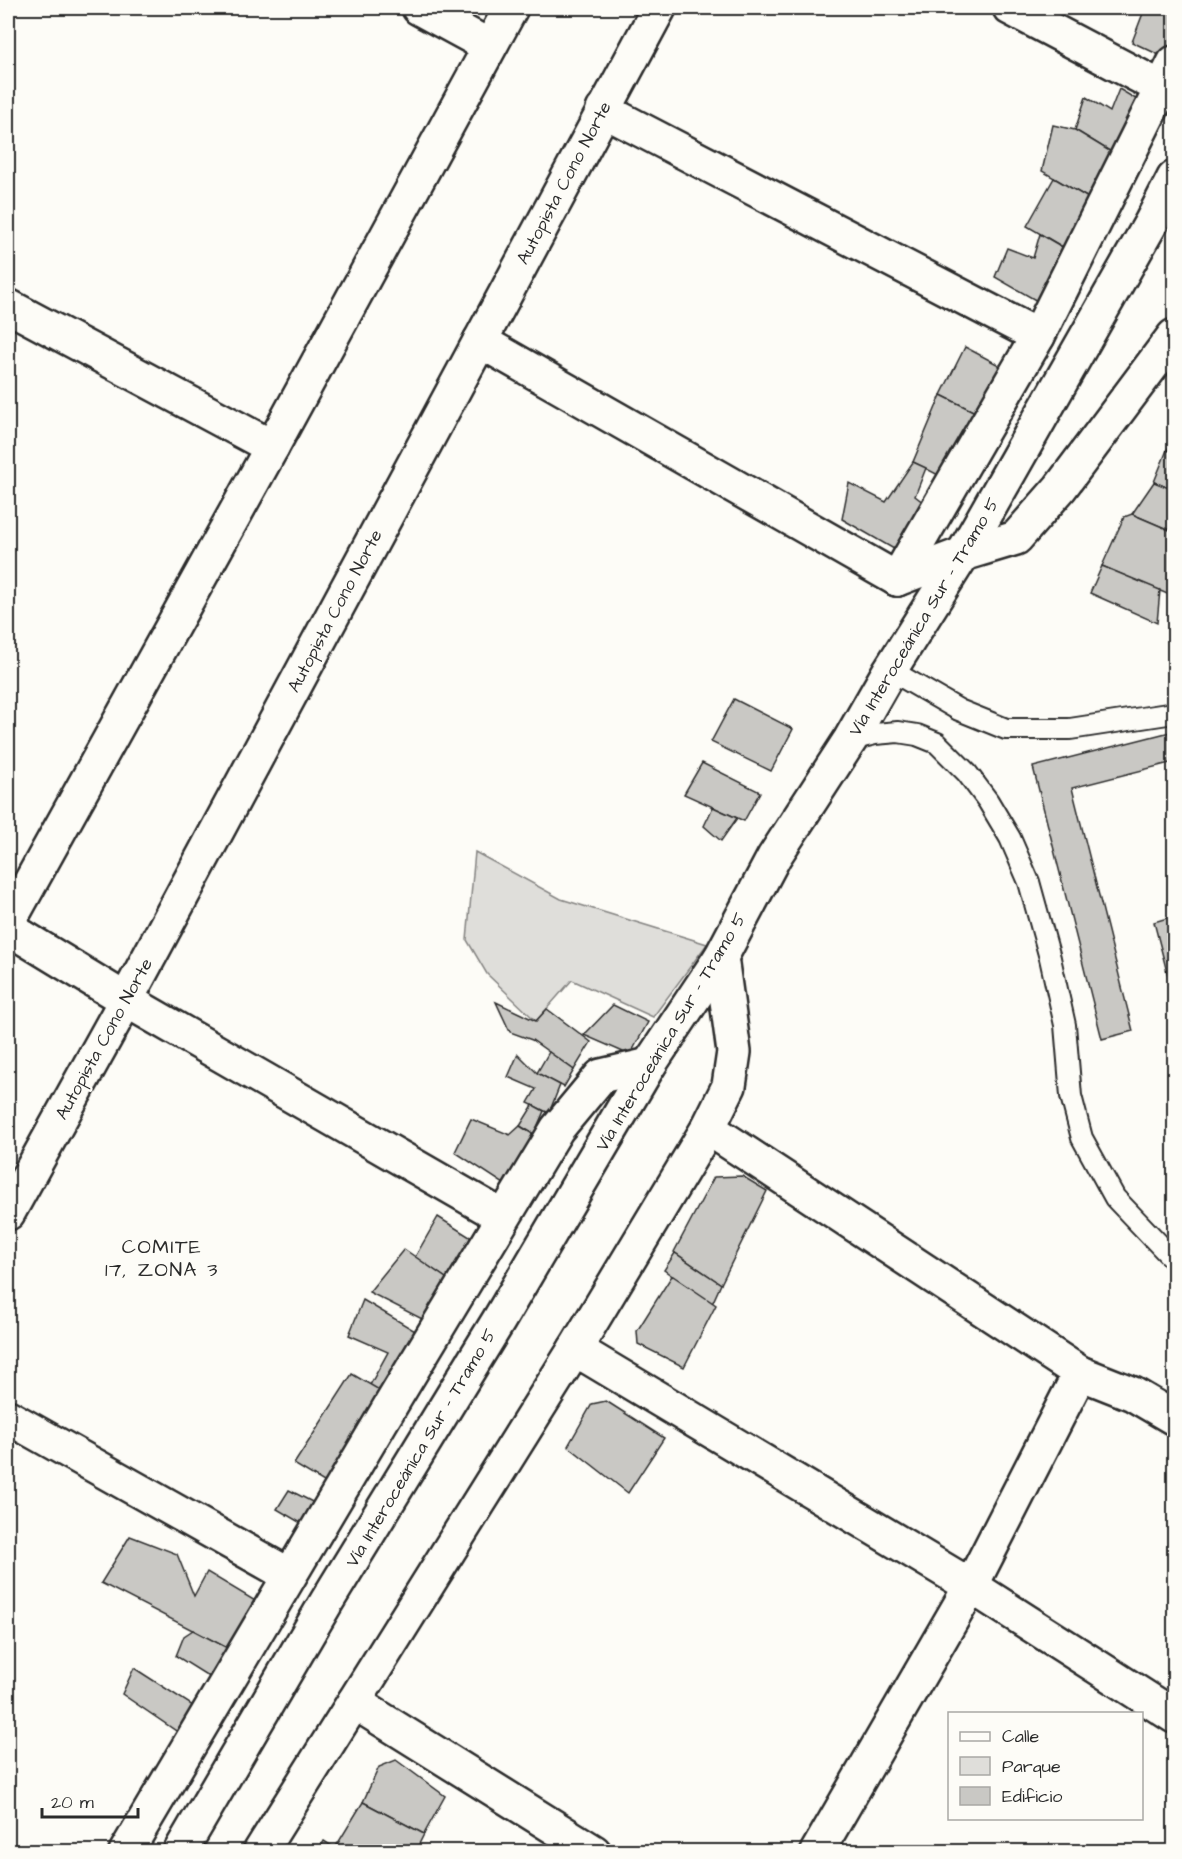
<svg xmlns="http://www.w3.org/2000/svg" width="1182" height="1859" font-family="'Architects Daughter',sans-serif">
	<rect width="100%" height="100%" fill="#fdfcf7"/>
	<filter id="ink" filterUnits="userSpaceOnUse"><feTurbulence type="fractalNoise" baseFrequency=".0167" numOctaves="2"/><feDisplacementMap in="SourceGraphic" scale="12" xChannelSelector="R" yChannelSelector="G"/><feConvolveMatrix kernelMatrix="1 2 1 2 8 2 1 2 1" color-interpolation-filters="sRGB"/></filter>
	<g filter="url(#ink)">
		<path fill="#dfdeda" stroke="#858482" stroke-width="1.5" d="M475,852L561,899L707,944L653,1017L572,980L536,1021L487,974L467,940Z"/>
		<g fill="#c9c8c4" stroke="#2b2b2b" stroke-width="1.5">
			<path d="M1145,8H1174V62L1132,42Z"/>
			<path d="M1119,89L1146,105L1121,158L1075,130L1086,97L1110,112Z"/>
			<path d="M1053,125L1075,130L1121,158L1102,206L1042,171Z"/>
			<path d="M1054,178L1102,206L1078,256L1027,226Z"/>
			<path d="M1040,234L1078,256L1039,302L995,277L1007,248L1033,258Z"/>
			<path d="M965,347L1012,372L985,417L941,395Z"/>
			<path d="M941,395L985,417L948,480L913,462Z"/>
			<path d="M1174,434V453L1167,450Z"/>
			<path d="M1167,450L1174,453V490L1154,482Z"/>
			<path d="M913,462L926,468L915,496L932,509L906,556L842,519L849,483L886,502Z"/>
			<path d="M1154,482L1174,490V532L1132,514Z"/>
			<path d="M1132,514L1174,532V573L1172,576L1174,578V590L1172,596L1102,566L1124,517Z"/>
			<path d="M1102,566L1160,590L1157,623L1090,593Z"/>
			<path d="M734,699L793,729L771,771L711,742Z"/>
			<path d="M1174,731V762L1072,788L1133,1031L1102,1039L1033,767Z"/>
			<path d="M702,763L760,792L744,821L684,794Z"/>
			<path d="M713,807L737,818L721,841L704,826Z"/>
			<path d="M1174,916V999L1154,922Z"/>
			<path d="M496,1002L536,1021L547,1009L591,1042L574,1070L532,1040L510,1032Z"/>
			<path d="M613,1005L648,1022L630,1055L584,1035Z"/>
			<path d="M549,1052L574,1070L564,1087L537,1073Z"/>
			<path d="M518,1054L537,1073L560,1085L549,1113L528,1103L536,1089L508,1077Z"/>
			<path d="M533,1105L544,1111L534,1134L520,1126Z"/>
			<path d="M471,1119L510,1135L520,1126L542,1140L510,1188L455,1152Z"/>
			<path d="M742,1176L767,1191L721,1284L674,1252L714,1177Z"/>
			<path d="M438,1217L481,1244L456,1285L415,1257Z"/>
			<path d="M404,1249L456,1285L432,1324L369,1292Z"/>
			<path d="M675,1253L721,1284L712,1304L664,1270Z"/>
			<path d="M673,1276L716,1305L684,1367L638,1344L637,1331L671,1277Z"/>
			<path d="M363,1300L422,1335L395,1398L369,1387L388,1352L349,1335Z"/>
			<path d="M352,1374L388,1395L339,1491L294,1464Z"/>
			<path d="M606,1401L664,1438L628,1493L568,1446L592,1404Z"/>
			<path d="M289,1490L328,1510L311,1529L277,1509Z"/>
			<path d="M130,1536L177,1554L194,1596L207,1572L262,1605L235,1652L101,1583Z"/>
			<path d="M193,1630L235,1652L224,1686L176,1656L184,1636Z"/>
			<path d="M134,1668L201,1711L191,1741L122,1694Z"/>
			<path d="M396,1760L445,1796L424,1834L363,1802L379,1767Z"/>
			<path d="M363,1802L424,1834L415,1852H340L335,1848Z"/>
			<path d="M324,1841L335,1848L340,1852H318Z"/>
		</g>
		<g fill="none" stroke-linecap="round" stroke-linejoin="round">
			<g stroke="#2b2b2b" stroke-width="24">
				<g id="service">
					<path d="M890,670L959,710L1006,729H1070L1174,713"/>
					<path d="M850,740L875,734L898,732L917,735L937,743L967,773L988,801L1010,838L1029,882L1050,958L1065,1025L1071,1096L1082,1138L1115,1198L1174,1260"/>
				</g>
			</g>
			<g stroke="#2b2b2b" stroke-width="38">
				<g id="minor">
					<path d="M1010,8L1162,88"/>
					<path d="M603,110L1038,336"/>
					<path d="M8,306L272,447"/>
					<path d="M480,341L897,579"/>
					<path d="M897,579L1038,336L1174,63"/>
					<path d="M897,579L963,554L1016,538L1060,488L1174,336"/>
					<path d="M8,928L126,1000L503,1217"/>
					<path d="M708,1128L1080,1373L1133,1394L1174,1418"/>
					<path d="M575,1349L971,1586L1174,1716"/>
					<path d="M8,1417L289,1575"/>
					<path d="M354,1702L594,1852"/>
					<path d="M126,1852L395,1398L557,1129L601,1076L649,1065"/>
					<path d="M260,1852L575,1349L708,1128L729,1086L734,1052L721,957"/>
					<path d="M817,1852L971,1586L1080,1373"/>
				</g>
			</g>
			<g stroke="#2b2b2b" stroke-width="38">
				<path id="tertiary" d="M419,8L489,46"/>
			</g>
			<g stroke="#2b2b2b" stroke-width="38">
				<g id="secondary">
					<path d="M8,923L272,447L511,8"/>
					<path d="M8,1213L126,1000L659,8"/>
				</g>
			</g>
			<g stroke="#2b2b2b" stroke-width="38">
				<path id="trunk" d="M180,1852L327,1601L499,1320L649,1065L721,957L774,857L850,740L890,670L963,554L1151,223L1174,178"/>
			</g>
			<use href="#service" stroke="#fdfcf7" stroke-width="20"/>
			<use href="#minor" stroke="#fdfcf7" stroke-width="33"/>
			<use href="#tertiary" stroke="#fdfcf7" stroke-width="33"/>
			<use href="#secondary" stroke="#fdfcf7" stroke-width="33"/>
			<use href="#trunk" stroke="#fdfcf7" stroke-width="33"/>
		</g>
	</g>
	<g text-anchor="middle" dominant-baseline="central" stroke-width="4.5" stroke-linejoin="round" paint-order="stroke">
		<g font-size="18" fill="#2b2b2b" stroke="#fdfcf7">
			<text transform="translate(564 183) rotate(-62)">Autopista Cono Norte</text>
			<text transform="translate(335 611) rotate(-62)">Autopista Cono Norte</text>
			<text transform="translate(924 617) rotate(-59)">Vía Interoceánica Sur - Tramo 5</text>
			<text transform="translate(671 1032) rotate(-59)">Vía Interoceánica Sur - Tramo 5</text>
			<text transform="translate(104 1039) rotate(-61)">Autopista Cono Norte</text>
			<text transform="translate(421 1448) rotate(-59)">Vía Interoceánica Sur - Tramo 5</text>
		</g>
		<g font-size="20" letter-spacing="1.5" fill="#2b2b2b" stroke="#fdfcf7">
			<text x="162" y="1247">COMITE<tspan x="162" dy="23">17, ZONA 3</tspan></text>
		</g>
	</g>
	<rect width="1182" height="1859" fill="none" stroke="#fdfcf7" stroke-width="30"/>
	<rect x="15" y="15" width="1152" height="1829" fill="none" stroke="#2b2b2b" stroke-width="2" filter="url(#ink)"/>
	<rect x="948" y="1712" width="195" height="108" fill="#fdfcf7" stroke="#a9a8a5" stroke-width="1.5"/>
	<rect x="960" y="1732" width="30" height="9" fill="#fdfcf7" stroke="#a9a8a5" stroke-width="1.5"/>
	<text x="1002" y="1742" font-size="18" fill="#2b2b2b">Calle</text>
	<rect x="960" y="1757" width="30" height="18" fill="#dfdeda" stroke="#a9a8a5" stroke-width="1.5"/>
	<text x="1002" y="1772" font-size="18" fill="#2b2b2b">Parque</text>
	<rect x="960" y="1787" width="30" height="18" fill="#c9c8c4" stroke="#a9a8a5" stroke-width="1.5"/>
	<text x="1002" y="1802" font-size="18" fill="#2b2b2b">Edificio</text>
	<path d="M42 1808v9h96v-9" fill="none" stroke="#2b2b2b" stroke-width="3"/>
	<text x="51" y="1808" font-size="18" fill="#2b2b2b" stroke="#fdfcf7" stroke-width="4.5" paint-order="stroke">20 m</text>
</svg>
